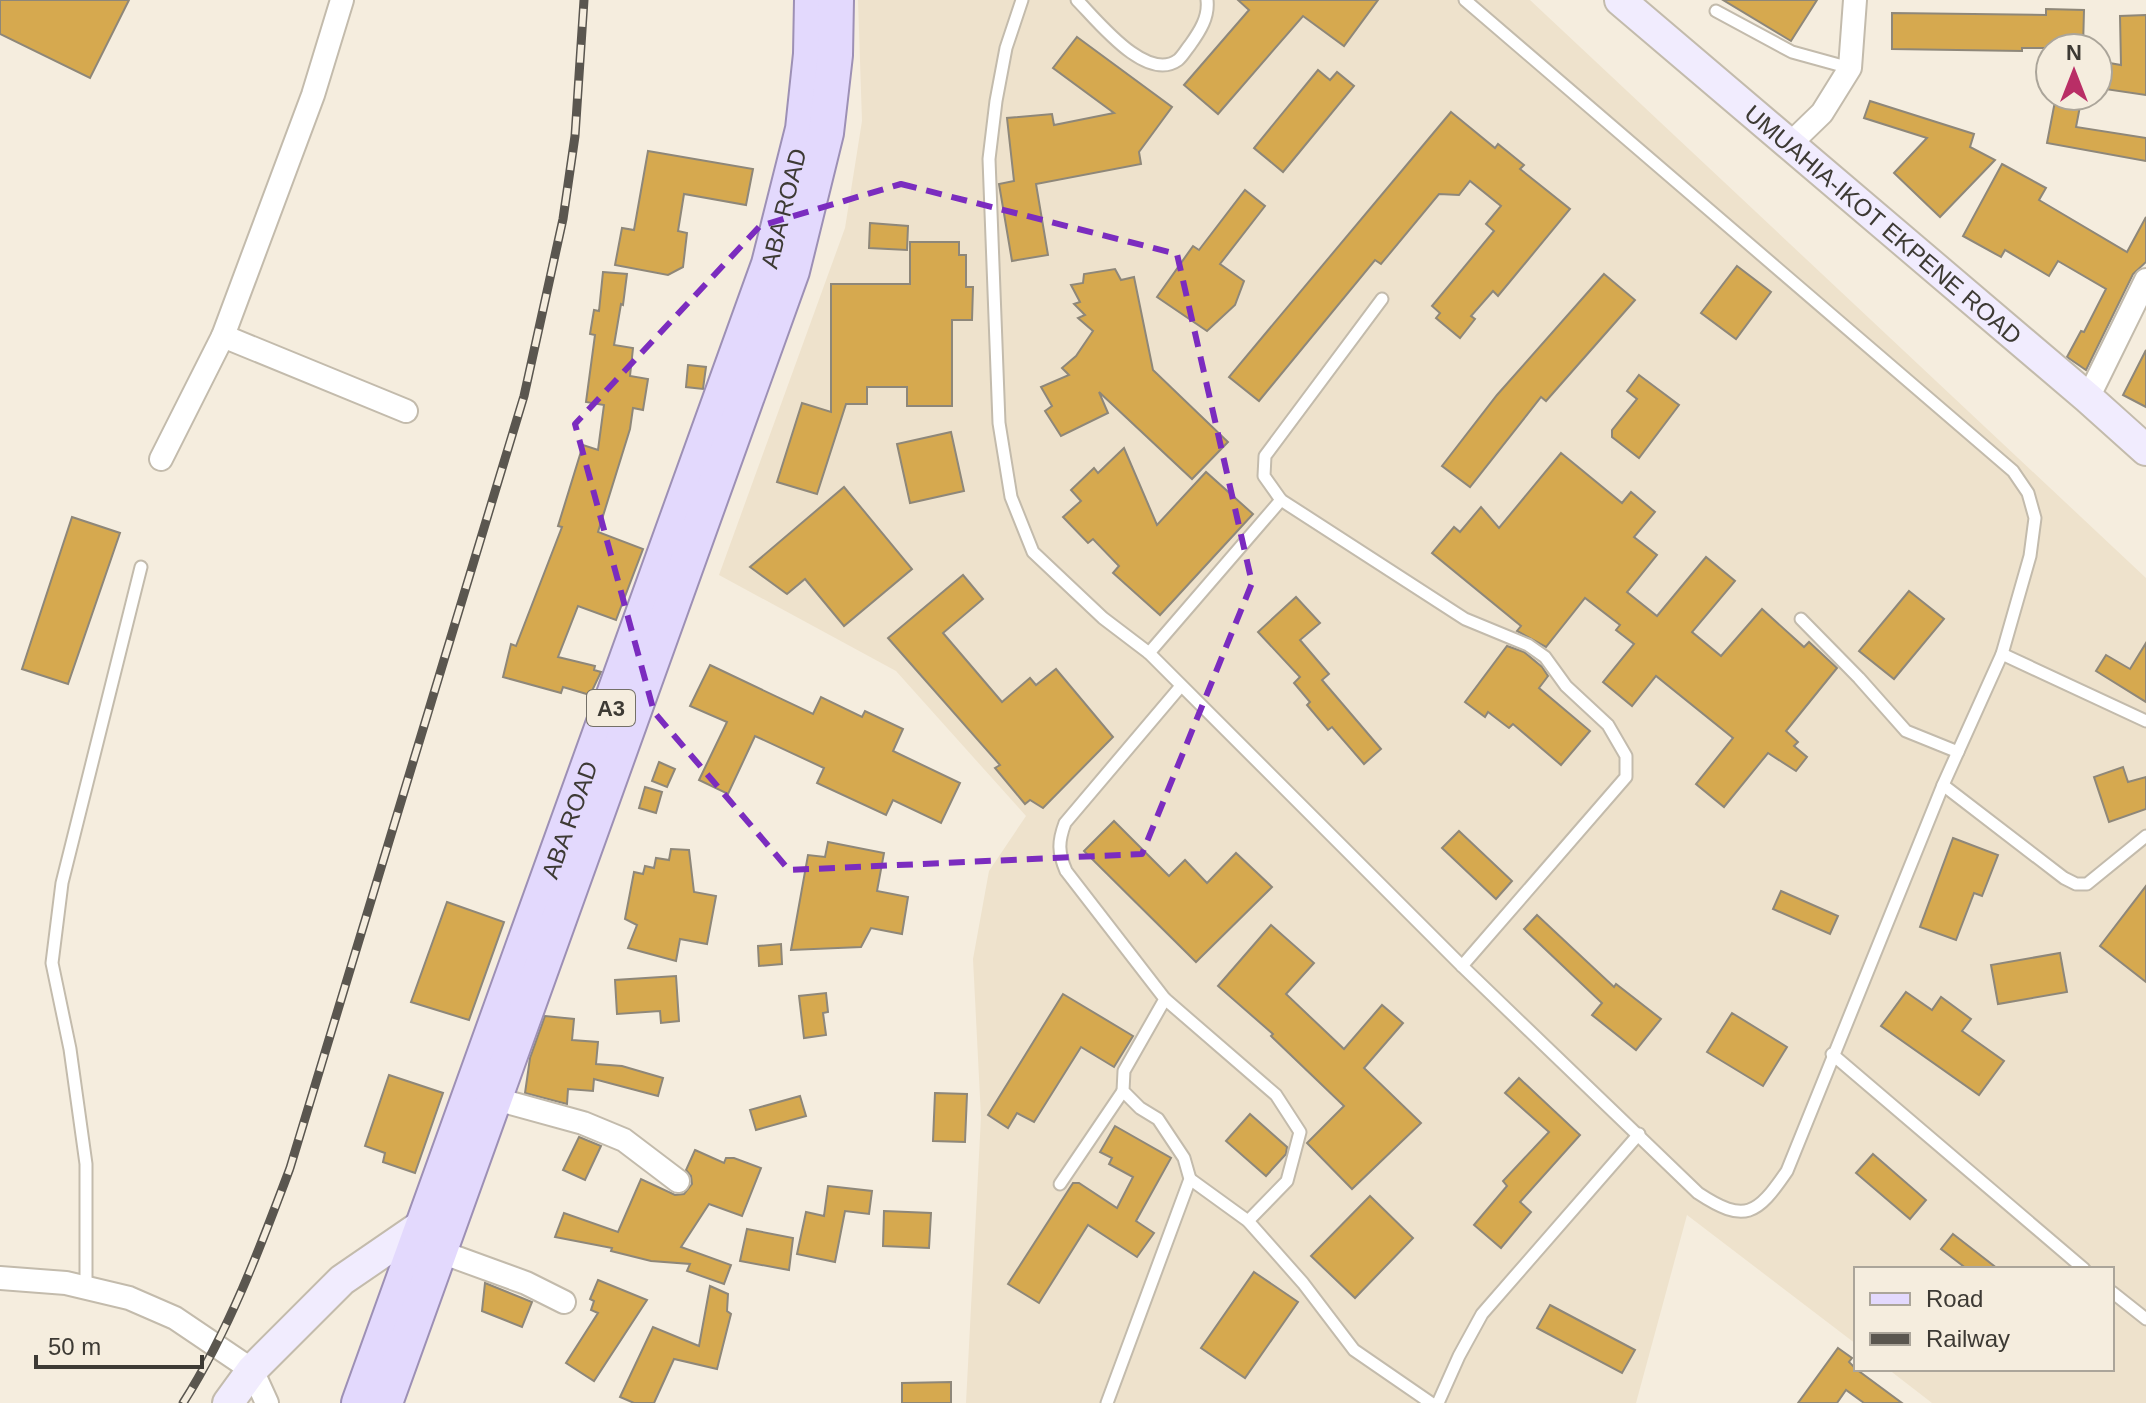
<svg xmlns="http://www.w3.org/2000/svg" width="2146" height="1403" font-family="Helvetica,sans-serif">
	<rect width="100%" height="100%" fill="#f5edde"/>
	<path fill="#eee2cc" d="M858,0H1530L2146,578V1403H1932L1888,1369H2112V1269H1856V1344L1687,1215L1636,1403H966L981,1117L973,959L989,871L1026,816L896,671L719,575L845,228L862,121Z"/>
	<g fill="#d6a94f" stroke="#8e8779" stroke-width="2">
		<path d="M0,0H129L90,78L0,34Z"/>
		<path d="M1238,0H1378L1344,46L1303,16L1218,114L1184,85L1249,10Z"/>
		<path d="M1723,0H1817L1791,41Z"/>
		<path d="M2046,9L2084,10L2083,48H2022V51L1892,49V13L2046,15Z"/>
		<path d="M2146,15V95L2098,88V61L2121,65L2120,16Z"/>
		<path d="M1077,37L1172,107L1139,152L1141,164L1036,184L1048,255L1012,261L999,184L1014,181L1007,118L1052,114L1054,125L1114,113L1053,68Z"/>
		<path d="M1318,70L1330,80L1337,72L1354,86L1283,172L1254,148Z"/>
		<path d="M2056,96H2082L2076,127L2146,138V161L2047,143Z"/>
		<path d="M1870,101L1974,134L1970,147L1995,160L1940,217L1894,173L1927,138L1864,118Z"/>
		<path d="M1451,112L1495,148L1498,144L1524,165L1520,169L1570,209L1498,296L1493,291L1471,316L1475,319L1460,338L1436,318L1440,313L1432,306L1494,231L1486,224L1501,206L1470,181L1459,195L1439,194L1381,264L1375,260L1259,401L1229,377Z"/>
		<path d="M648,151L753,169L746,205L684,194L678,231L687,233L683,267L668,275L615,265L622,228L634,230Z"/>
		<path d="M2002,164L2046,188L2039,200L2127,252L2146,217V262L2133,274L2086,370L2067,357L2081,331L2084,332L2106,289L2058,261L2049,276L2005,250L2001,257L1963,236Z"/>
		<path d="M1245,190L1265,206L1220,264L1244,281L1235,305L1207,331L1157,297L1193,246L1199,250Z"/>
		<path d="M870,223L908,226L907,250L869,248Z"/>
		<path d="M910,242H959V255H966V287H973L972,320H952V406H907V387H867V404H846L817,494L777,482L802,403L831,412V284H910Z"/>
		<path d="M1737,266L1771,292L1736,339L1701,313Z"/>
		<path d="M1115,269L1121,280L1134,277L1153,370L1228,442L1192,479L1099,392L1108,413L1061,436L1045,411L1052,406L1041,387L1069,375L1062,368L1076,356L1093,331L1078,318L1085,315L1074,304L1080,302L1071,285L1083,283L1084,274Z"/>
		<path d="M603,272L627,274L623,305L621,304L614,345L633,348L630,376L648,379L643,410L633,408L630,429L598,532L643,549L616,620L578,606L558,657L595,666L594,670L601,672L590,695L563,687L561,693L503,677L511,644L516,646L562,527L558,526L583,445L598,450L604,405L586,402L595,335L590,334L594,310L599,311Z"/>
		<path d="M1604,274L1635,300L1546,401L1541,397L1470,487L1442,466L1497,395Z"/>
		<path d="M2146,350V407L2123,395Z"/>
		<path d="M688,365L706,367L703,389L686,387Z"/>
		<path d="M1639,375L1679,405L1639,458L1612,437V430L1637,399L1627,391Z"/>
		<path d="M951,432L964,491L910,503L897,444Z"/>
		<path d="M1124,448L1157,525L1206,472L1253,514L1160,615L1113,573L1119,566L1093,539L1088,543L1063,517L1081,501L1071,490L1094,468L1098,473Z"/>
		<path d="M1561,453L1622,503L1631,492L1655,512L1634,537L1657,555L1627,592L1657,616L1706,557L1735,581L1692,632L1721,656L1762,609L1804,647L1809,642L1837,668L1786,731L1798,742L1794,746L1807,757L1796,771L1768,753L1724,807L1696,784L1733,738L1656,676L1632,706L1603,682L1634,644L1616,630L1620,625L1585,598L1546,647L1517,631L1521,626L1432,553L1454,527L1460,532L1481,507L1499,528Z"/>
		<path d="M844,487L912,569L844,626L805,579L787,594L750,567Z"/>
		<path d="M72,517L120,533L68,684L22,669Z"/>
		<path d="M963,575L983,599L943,633L1002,702L1030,678L1036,685L1056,669L1113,737L1043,808L1030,800L1025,804L995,768L1000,765L888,638Z"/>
		<path d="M1909,591L1944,619L1894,679L1859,651Z"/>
		<path d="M1296,597L1320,623L1300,640L1329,674L1322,680L1381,749L1364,764L1332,727L1328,730L1307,705L1310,702L1294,683L1300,677L1258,632Z"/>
		<path d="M2146,643V702L2096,671L2106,655L2130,669Z"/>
		<path d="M1507,646L1524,652L1542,667L1548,676L1539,688L1590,731L1561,765L1513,724L1509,728L1488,712L1485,717L1465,702Z"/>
		<path d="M710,665L813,714L821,697L862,717L865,711L903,729L893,751L960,783L941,823L893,800L886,815L817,783L824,768L755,736L728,794L699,780L727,722L690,706Z"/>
		<path d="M659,762L675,769L667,787L652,781Z"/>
		<path d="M2123,767L2128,782L2146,777V809L2109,822L2094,777Z"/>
		<path d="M645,787L662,792L656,813L639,808Z"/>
		<path d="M1114,821L1169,876L1185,860L1207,883L1236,853L1272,887L1196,962L1084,851Z"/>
		<path d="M1459,831L1512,881L1496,899L1442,848Z"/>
		<path d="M1953,838L1998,855L1982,896L1974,893L1956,940L1920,927Z"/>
		<path d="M828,842L884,853L877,891L908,897L902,934L871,928L861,947L791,950L808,855L825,857Z"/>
		<path d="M671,849L689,850L694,892L716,896L707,944L680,939L676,961L628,948L637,925L625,919L634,872L643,874L645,866L654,868L656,858L669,860Z"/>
		<path d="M2146,886V982L2100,946Z"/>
		<path d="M1781,891L1838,916L1830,934L1773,909Z"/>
		<path d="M447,902L504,922L469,1020L411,1002Z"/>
		<path d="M1537,915L1614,987L1616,984L1661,1019L1636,1050L1592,1015L1602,1003L1524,929Z"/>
		<path d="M1271,925L1314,963L1286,994L1344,1049L1382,1005L1403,1023L1364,1068L1421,1123L1352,1189L1307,1143L1344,1106L1271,1036L1273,1034L1218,986Z"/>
		<path d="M781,944L782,964L759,966L758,946Z"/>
		<path d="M2060,953L2067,992L1998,1004L1991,965Z"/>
		<path d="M676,976L679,1021L661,1023L660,1011L617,1014L615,980Z"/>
		<path d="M1906,992L1932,1010L1941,997L1971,1019L1962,1031L2004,1061L1979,1095L1881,1026Z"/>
		<path d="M826,993L828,1012L823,1013L826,1035L804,1038L799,996Z"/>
		<path d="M1063,994L1133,1036L1114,1067L1081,1047L1034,1122L1017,1113L1008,1128L988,1115Z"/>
		<path d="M1732,1013L1787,1047L1763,1086L1707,1052Z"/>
		<path d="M545,1016L574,1019L572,1040L598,1042L596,1064L622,1066L663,1078L658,1096L594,1079L593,1091L568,1089L567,1104L525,1093L530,1058Z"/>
		<path d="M389,1075L443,1093L415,1173L383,1162L385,1153L365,1146Z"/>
		<path d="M1519,1078L1580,1135L1520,1202L1531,1212L1501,1248L1474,1225L1507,1186L1503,1181L1549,1132L1505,1093Z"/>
		<path d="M935,1093L967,1094L965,1142L933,1141Z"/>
		<path d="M800,1096L806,1116L756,1130L750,1110Z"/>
		<path d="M1250,1114L1287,1147L1286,1154L1266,1176L1226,1141Z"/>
		<path d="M1115,1126L1171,1158L1136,1221L1154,1233L1137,1257L1088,1225L1039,1303L1008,1284L1073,1183H1079L1117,1208L1133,1177L1109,1164L1112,1158L1100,1152Z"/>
		<path d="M579,1137L601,1146L585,1180L563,1170Z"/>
		<path d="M695,1150L724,1163L726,1158H734L761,1168L742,1216L709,1204L681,1247L731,1265L724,1284L687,1271L690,1264L651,1261L611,1251L612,1248L555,1237L564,1213L618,1232L641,1179L675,1195L684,1194L692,1184L691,1176L686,1170Z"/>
		<path d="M1873,1154L1926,1200L1910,1219L1856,1173Z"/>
		<path d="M828,1186L872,1191L869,1214L845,1211L835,1262L797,1254L806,1212L824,1216Z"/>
		<path d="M1370,1196L1413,1238L1355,1298L1311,1256Z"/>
		<path d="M884,1211L931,1213L929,1248L883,1246Z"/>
		<path d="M747,1229L793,1238L789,1270L740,1261Z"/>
		<path d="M1953,1234L1998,1269H1967L1941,1249Z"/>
		<path d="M1254,1272L1298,1302L1245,1378L1201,1348Z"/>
		<path d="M598,1280L647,1300L594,1381L566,1363L598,1313L591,1310L594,1301L590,1299Z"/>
		<path d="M485,1283L532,1302L522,1327L482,1311Z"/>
		<path d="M710,1286L728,1294L727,1311L731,1314L717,1369L674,1359L654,1403H634L620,1397L653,1327L699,1346Z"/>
		<path d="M1550,1305L1635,1350L1622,1373L1537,1328Z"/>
		<path d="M1838,1348L1852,1358L1849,1362L1856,1369L1902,1403H1864L1846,1390L1837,1403H1798Z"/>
		<path d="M951,1382V1403H902V1383Z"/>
	</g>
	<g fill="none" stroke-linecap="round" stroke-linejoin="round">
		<g stroke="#c3bbac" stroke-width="15">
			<g id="lane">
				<path d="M1022,0L1006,48L996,101L989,159L999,423L1011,497L1033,552L1103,618L1149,653L1462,966L1698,1193C1745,1224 1757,1215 1787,1171L1943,785L2002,654L2030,556L2035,518L2028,493L2013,471L1465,0"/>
				<path d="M1077,0C1097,20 1146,83 1178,60C1182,57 1186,50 1190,45C1200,31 1209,17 1207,0"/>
				<path d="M1716,11L1792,52L1850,68"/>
				<path d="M1382,299L1265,456L1264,476L1281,500L1465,619L1528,645L1545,657L1566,686L1608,725L1626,756V777L1462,966"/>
				<path d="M1801,619L1859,678L1906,731L1958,752"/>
				<path d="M1149,653L1281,500"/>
				<path d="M2002,654L2146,721"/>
				<path d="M1943,785L2064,878L2076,884H2087L2146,836"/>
				<path d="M1165,999L1276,1095L1300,1132L1287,1181L1248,1221"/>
				<path d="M1832,1054L2084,1269"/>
				<path d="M1190,1179L1248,1221L1303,1283L1354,1350L1431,1403"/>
				<path d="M1060,1184L1123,1091"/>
				<path d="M86,1288V1164L70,1049L52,963L62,883L141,567"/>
				<path d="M2112,1292L2146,1319"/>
				<path d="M1107,1403L1190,1179L1184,1158L1158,1119L1140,1108L1123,1091L1124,1071L1165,999L1066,871C1058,852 1058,842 1065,823L1181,686"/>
				<path d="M1438,1403L1459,1356L1482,1314L1639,1134"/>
			</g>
		</g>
		<g stroke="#c3bbac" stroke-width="26">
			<g id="street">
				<path d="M1790,144L1822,113L1850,68L1855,0"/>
				<path d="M223,336L406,411"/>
				<path d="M2088,398L2146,280"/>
				<path d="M161,459L223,336L313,95L342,0"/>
				<path d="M496,1099L583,1123L624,1140L678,1181"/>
				<path d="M441,1252L526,1283L564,1302"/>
				<path d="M0,1278L66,1283L129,1298L175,1318L252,1370L267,1403"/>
			</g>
		</g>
		<g stroke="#c3bbac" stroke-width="34">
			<g id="secondary">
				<path id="s1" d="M1620,0L2088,398L2146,450"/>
				<path d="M228,1403L252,1370L342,1280L425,1223"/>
			</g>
		</g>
		<g stroke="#9d90b5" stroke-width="38">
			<g id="primary">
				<path id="s2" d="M359,1403L769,264L803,129L811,54L812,0"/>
				<path d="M385,1403L792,271L826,133L835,55L836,0"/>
			</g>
		</g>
		<use href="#lane" stroke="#fff" stroke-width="11"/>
		<use href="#street" stroke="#fff" stroke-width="22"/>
		<use href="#secondary" stroke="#f1ecfe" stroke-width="30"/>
		<use href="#primary" stroke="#e3d9fd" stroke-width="34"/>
		<g stroke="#5a564f" stroke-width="9">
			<path id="rail" d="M183,1403C229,1331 260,1248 290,1168L524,396L563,219L575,136L584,0"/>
		</g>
		<use href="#rail" stroke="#f5edde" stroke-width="6" stroke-dasharray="18" stroke-linecap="butt"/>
	</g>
	<path fill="none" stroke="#7b2cbf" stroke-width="6" stroke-dasharray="16 10" stroke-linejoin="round" d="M901,184L1177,254L1252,583L1142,854L789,870L654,712L575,424L760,226Z"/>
	<g text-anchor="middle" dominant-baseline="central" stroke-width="7" stroke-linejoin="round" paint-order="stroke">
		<rect fill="#f5edde" stroke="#747067" stroke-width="2" x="587" y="690" width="48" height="36" rx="6"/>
		<g font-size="22" font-weight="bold" fill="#3d3a34">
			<text x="611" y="708">A3</text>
		</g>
		<g font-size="24" fill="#3d3a34" stroke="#f5edde">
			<text stroke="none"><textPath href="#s2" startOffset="1268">ABA ROAD</textPath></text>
			<text stroke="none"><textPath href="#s1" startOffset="346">UMUAHIA-IKOT EKPENE ROAD</textPath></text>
			<text stroke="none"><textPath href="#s2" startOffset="620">ABA ROAD</textPath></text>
		</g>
	</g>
	<rect x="1854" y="1267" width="260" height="104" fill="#f5edde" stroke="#aba59a" stroke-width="2"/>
	<rect x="1870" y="1293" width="40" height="12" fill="#e3d9fd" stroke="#aba59a" stroke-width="2"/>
	<text x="1926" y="1307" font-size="24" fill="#3d3a34">Road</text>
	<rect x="1870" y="1333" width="40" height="12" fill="#5a564f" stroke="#aba59a" stroke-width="2"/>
	<text x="1926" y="1347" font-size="24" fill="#3d3a34">Railway</text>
	<g transform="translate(2074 72)"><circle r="38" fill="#f5edde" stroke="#aba59a" stroke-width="2"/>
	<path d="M0-6L14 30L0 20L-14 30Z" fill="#b92e66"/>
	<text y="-12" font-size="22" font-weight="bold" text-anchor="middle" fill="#3d3a34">N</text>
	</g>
	<path d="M36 1355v12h166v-12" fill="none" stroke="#3d3a34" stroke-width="4"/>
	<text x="48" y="1355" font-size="24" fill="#3d3a34" stroke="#f5edde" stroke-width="6" paint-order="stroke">50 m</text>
</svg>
